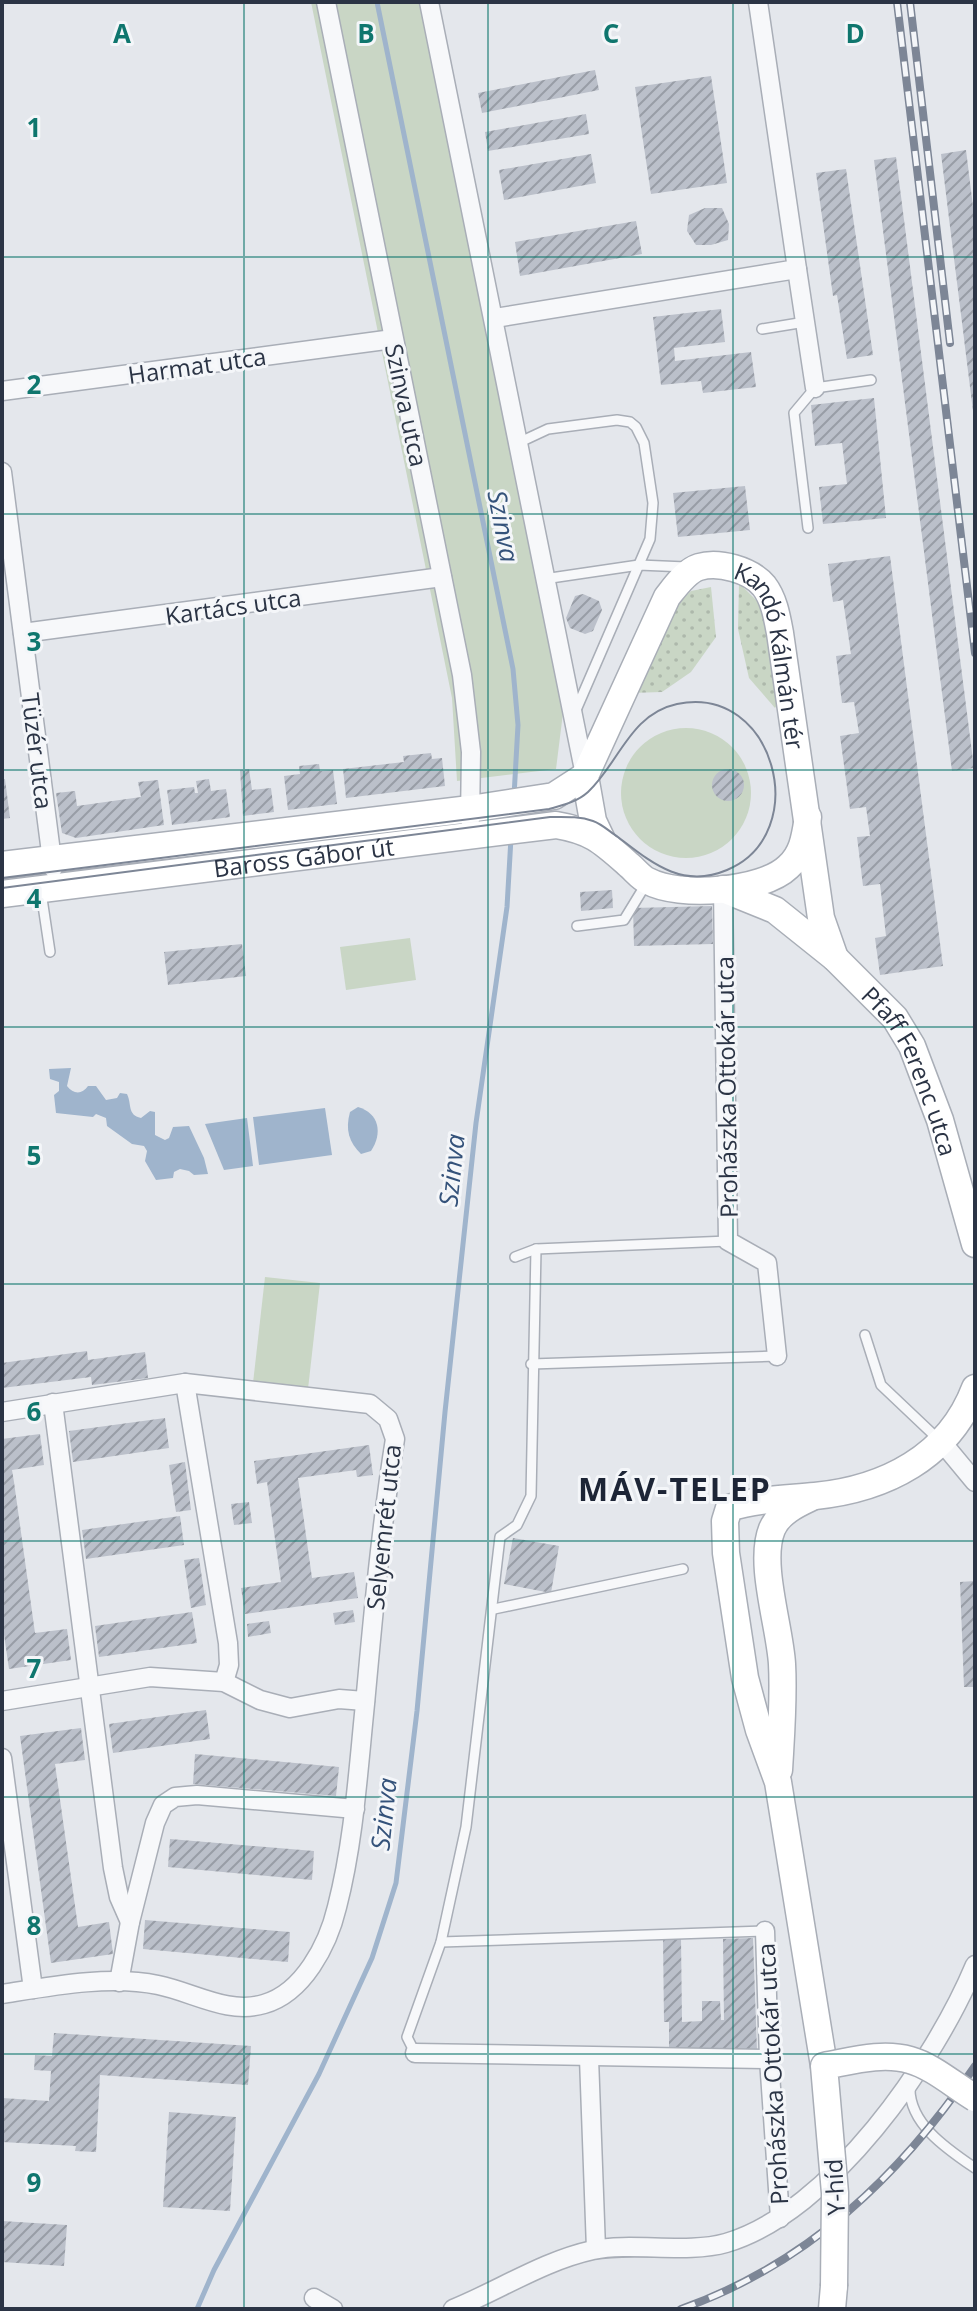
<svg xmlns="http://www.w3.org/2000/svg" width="977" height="2311" font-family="'Open Sans',sans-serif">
	<defs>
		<pattern id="park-dots" width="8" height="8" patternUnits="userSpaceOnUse" patternTransform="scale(2)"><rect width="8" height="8" fill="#c9d6c5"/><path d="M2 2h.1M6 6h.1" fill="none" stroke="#adb8ab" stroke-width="1.8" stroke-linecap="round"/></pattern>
		<pattern id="building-hatch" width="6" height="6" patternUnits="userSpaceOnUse" patternTransform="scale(2)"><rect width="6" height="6" fill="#bbc0ca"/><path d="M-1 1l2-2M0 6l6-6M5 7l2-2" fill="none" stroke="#989da6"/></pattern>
	</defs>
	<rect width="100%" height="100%" fill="#e4e7ec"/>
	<g fill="#c9d6c5">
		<path d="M311,2H419L563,713L556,769L457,781L452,698Z"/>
		<circle cx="686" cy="793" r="65"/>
		<path d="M410,938L416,980L346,990L340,947Z"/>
		<path d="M265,1277L320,1283L308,1389L253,1383Z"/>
	</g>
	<g fill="url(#park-dots)">
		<path d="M739,583L759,603L768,631L777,705L775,708L749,678L738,629Z"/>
		<path d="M711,587L716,637L691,672L662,692L631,693L672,608L691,591Z"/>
	</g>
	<g fill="#9fb4cc">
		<path d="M71,1068L67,1086C73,1094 82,1095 88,1086H96L106,1100L117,1098L120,1093L127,1094C132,1104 127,1115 141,1118L150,1111L155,1112V1135L165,1140L169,1138L173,1127L189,1126L204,1158L208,1174L194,1175L189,1171L180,1169L174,1172L173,1178L156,1180L145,1161L147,1151L144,1146L132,1144L107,1126L106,1118L96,1114L93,1117L56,1113L54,1095L59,1091V1082L50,1079L49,1069Z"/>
		<path d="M358,1107C379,1113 383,1133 371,1151L361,1154C349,1142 345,1130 350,1112Z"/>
		<path d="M325,1108L332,1155L259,1165L253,1117Z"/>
		<path d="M247,1118L253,1166L224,1170L205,1124Z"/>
	</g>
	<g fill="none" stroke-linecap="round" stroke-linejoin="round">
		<g stroke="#9fb4cc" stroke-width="5">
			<path d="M377,2L513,669L518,725L514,796"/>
			<path d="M197,2309L214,2270L319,2074L372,1958L396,1883L417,1711L445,1412L476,1123L507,907L511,838"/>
		</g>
	</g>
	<g fill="url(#building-hatch)">
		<path d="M595,70L599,90L482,113L478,93Z"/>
		<path d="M711,76L727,183L651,194L635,87Z"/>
		<path d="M586,114L589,134L488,151L485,132Z"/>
		<path d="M966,150L975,223L973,411L941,154Z"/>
		<path d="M591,154L596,183L504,200L499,170Z"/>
		<path d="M896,157L974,768L952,771L874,160Z"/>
		<path d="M846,169L873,355L847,359L837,295L833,296L816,173Z"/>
		<path d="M705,208H722L729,224L728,240L711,245H696L687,231L689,215Z"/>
		<path d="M636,221L642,254L520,276L515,242Z"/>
		<path d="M721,309L725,342L674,348L675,361L751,352L756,387L703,393L701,381L661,385L653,317Z"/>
		<path d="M874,398L886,518L823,524L819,487L847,484L842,443L815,446L811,405Z"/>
		<path d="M745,486L750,530L678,537L673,493Z"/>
		<path d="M890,556L943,966L880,975L875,938L886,936L880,884L863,886L857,837L870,836L866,807L850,809L840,736L859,733L854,702L842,703L836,656L851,654L843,600L833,602L828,564Z"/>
		<path d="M583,594L599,601L602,610L593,631L585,634L570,628L566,618L575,596Z"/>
		<path d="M431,753L432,759L442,758L445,786L346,798L343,769L404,762L403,756Z"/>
		<path d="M319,764L320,771L333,770L337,804L288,810L284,776L300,774L299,766Z"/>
		<path d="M249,769L252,790L271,788L274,812L243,816L240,770Z"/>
		<circle cx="728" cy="785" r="16"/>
		<path d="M2,779H5L10,818L2,819Z"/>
		<path d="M209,779L211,791L226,789L230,817L172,825L167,790L194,787L195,793H198L196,781Z"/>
		<path d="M158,780L164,825L76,838L62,833L56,793L75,791L77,806L141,797L138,782Z"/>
		<path d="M612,890L613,908L581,911L580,892Z"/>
		<path d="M712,906L713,944L634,946L633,908Z"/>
		<path d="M242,944L246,976L168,985L164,952Z"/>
		<path d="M87,1351L88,1360L145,1352L148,1378L92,1385L91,1377L2,1388V1363Z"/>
		<path d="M165,1418L169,1448L73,1462L69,1431Z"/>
		<path d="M40,1434L44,1465L12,1470L14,1482L35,1633L67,1629L71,1660L9,1669L2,1621V1439Z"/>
		<path d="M369,1445L373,1475L357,1477L356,1470L298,1478L312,1578L354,1572L358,1598L245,1614L241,1588L281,1582L267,1482L257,1484L254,1461Z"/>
		<path d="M185,1462L191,1510L176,1512L169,1465Z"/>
		<path d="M249,1502L252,1523L234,1525L231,1504Z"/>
		<path d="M180,1516L184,1545L86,1559L82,1530Z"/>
		<path d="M513,1538L559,1546L551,1593L504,1584Z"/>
		<path d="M199,1558L206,1605L191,1608L184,1560Z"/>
		<path d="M975,1581V1687H964L960,1582Z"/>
		<path d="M353,1610L355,1622L335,1625L333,1613Z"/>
		<path d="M192,1612L197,1643L99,1657L95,1626Z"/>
		<path d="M269,1621L271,1633L248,1637L247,1624Z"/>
		<path d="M206,1710L210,1739L113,1753L109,1724Z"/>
		<path d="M81,1728L85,1760L55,1764L78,1927L109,1922L113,1954L51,1963L20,1736Z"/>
		<path d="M195,1754L339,1767L336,1796L193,1784Z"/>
		<path d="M170,1839L314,1851L312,1880L168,1867Z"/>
		<path d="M145,1920L290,1932L288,1962L143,1949Z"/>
		<path d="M663,1938H681L682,2022L702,2021V2001H720L721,2020H724L723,1939L753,1938L757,2051L669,2053V2022H664Z"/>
		<path d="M54,2033L251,2046L248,2085L100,2075L96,2152L75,2151L76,2146L2,2142V2098L49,2101L51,2071L34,2070L35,2055L52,2056Z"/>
		<path d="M169,2112L236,2117L230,2211L163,2207Z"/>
		<path d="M2,2221L67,2225L64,2266L2,2262Z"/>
	</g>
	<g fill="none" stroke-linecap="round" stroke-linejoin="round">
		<g stroke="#a9aeb7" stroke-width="12">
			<g id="lane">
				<path d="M762,329L805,322"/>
				<path d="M518,443L548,429L617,420L630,422L636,427L644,443L653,503L650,539L576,710"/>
				<path d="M808,528L794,413L815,388L871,380"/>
				<path d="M544,579L639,565L686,567"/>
				<path d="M41,892L50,952"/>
				<path d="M577,926L624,920L646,884"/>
				<path d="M515,1257L536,1249L728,1241"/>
				<path d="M865,1335L881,1385L938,1439"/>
				<path d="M531,1364L777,1356"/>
				<path d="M494,1609L683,1569"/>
				<path d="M441,1942L765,1931"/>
				<path d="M415,2053L407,2037L441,1942L466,1827L500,1537L517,1525L531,1496L536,1249"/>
				<path d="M910,2086C908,2123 947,2149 975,2168"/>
			</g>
		</g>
		<g stroke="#a9aeb7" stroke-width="21">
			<g id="street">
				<path d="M326,2L462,675L471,752L470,820"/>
				<path d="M429,2L585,775"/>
				<path d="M797,269L815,388"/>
				<path d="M495,318L797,269L758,2"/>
				<path d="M2,391L393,339"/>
				<path d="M2,472L53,868"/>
				<path d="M23,633L442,577"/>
				<path d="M723,889L728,1241L767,1263L777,1356"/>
				<path d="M185,1383L228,1643L229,1665L224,1682"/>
				<path d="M53,1403L113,1868L119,1897L130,1922"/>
				<path d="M2,1412L185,1383L370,1404L388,1419L395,1439C381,1527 373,1616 365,1704C358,1772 354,1841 337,1907C328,1945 303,1993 264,2004C228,2015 193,1992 158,1985C109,1975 52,1986 2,1994"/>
				<path d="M941,1441L975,1482"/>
				<path d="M2,1701L150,1677L224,1682L260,1700L290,1708L339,1699L365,1701"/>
				<path d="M2,1758L33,1989"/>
				<path d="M765,1931L769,2059L780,2218"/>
				<path d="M119,1982L130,1922L155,1823L163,1805L175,1797L197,1795L355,1809"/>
				<path d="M415,2053L769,2059"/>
				<path d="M589,2058L596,2249"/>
				<path d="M314,2298L333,2309"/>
				<path d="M453,2309C500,2290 543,2261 593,2250C632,2242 687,2254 726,2243C831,2212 935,2061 975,1965"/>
			</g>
		</g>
		<g stroke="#a9aeb7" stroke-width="29">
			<g id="secondary">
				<path id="s1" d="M602,840L593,821L585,776L667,597C675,587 686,571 699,567C719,561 751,570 764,586C774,599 777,617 780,633L821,918L835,958"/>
				<path d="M2,865L470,809L554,796L585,776"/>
				<path id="s2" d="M723,889L775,910L835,958L895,1018L912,1046L940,1120L975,1244"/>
				<path id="s3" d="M2,894L556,825C592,831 602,841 629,865C635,870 641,878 648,881C679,898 762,892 788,867C803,854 805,836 808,817"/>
				<path d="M779,1770C781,1735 784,1699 782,1664C780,1627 758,1563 772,1529C779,1513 795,1505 810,1498"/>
				<path d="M824,2066L778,1782L759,1730L745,1678L726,1553L725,1521L729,1508C758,1499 785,1499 815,1496C885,1489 949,1457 975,1388"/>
				<path d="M832,2309L834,2286"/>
			</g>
		</g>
		<use href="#lane" stroke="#f7f8fa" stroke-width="9"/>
		<use href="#street" stroke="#f7f8fa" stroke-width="18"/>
		<use href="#secondary" stroke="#fff" stroke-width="26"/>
		<path stroke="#7d8696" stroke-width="2" d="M2,878L549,809C563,805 577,802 588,792C619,763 630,714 677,704C775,683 814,834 727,870C682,889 652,863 618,837C610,832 602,824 593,821C579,816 564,817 550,817L2,888"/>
		<g stroke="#7d8696" stroke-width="8">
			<g id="rail">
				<path d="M897,2L975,653"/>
				<path d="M910,2L950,343"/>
				<path d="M681,2309C808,2264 900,2176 975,2066"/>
			</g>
		</g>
		<use href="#rail" stroke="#f4f6f9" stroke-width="5" stroke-dasharray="15" stroke-linecap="butt"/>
		<g stroke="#a9aeb7" stroke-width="29" stroke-linecap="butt">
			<path id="secondary-bridge" d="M834,2286L835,2193L824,2066C852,2061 882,2052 910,2060C932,2066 955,2086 975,2098"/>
		</g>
		<use href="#secondary-bridge" stroke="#fff" stroke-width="26"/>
	</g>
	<path fill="none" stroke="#0f766e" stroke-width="2" stroke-opacity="0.55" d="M244,2V2309M488,2V2309M733,2V2309M2,257H975M2,514H975M2,770H975M2,1027H975M2,1284H975M2,1541H975M2,1797H975M2,2054H975"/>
	<g text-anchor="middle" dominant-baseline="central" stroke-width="6" stroke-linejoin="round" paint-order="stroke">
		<g font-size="24" fill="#2b3445" stroke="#f4f6f9">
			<text transform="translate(197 365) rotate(-8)">Harmat utca</text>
			<text transform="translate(407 405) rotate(78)">Szinva utca</text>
			<text transform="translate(233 606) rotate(-8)">Kartács utca</text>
			<text stroke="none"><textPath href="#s1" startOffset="446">Kandó Kálmán tér</textPath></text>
			<text transform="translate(38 751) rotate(83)">Tüzér utca</text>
			<text stroke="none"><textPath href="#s3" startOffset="304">Baross Gábor út</textPath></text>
			<text stroke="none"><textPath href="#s2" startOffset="272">Pfaff Ferenc utca</textPath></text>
			<text transform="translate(726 1087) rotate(-91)">Prohászka Ottokár utca</text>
			<text transform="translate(383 1527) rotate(-84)">Selyemrét utca</text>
			<text transform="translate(772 2074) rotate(-93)">Prohászka Ottokár utca</text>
			<text transform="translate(834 2187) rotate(-93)">Y-híd</text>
		</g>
		<g font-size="26" font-style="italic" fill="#34527a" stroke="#f4f6f9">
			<text transform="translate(504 526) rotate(79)">Szinva</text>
			<text transform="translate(451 1170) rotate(-84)">Szinva</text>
			<text transform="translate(383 1814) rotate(-84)">Szinva</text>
		</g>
		<g font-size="32" font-weight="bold" letter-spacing="2" fill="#1d2536" stroke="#f4f6f9">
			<text x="675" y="1488">MÁV-TELEP</text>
		</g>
	</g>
	<g font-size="26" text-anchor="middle" font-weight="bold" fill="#0f766e" stroke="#f4f6f9" stroke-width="6" stroke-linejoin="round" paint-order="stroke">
		<text x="122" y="43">A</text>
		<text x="366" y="43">B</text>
		<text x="611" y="43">C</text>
		<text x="855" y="43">D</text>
		<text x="34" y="137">1</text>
		<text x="34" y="394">2</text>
		<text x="34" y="651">3</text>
		<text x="34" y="908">4</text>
		<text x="34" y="1165">5</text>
		<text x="34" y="1421">6</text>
		<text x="34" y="1678">7</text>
		<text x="34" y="1935">8</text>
		<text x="34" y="2192">9</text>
	</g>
	<rect width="977" height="2311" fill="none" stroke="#2b3445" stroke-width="8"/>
</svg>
